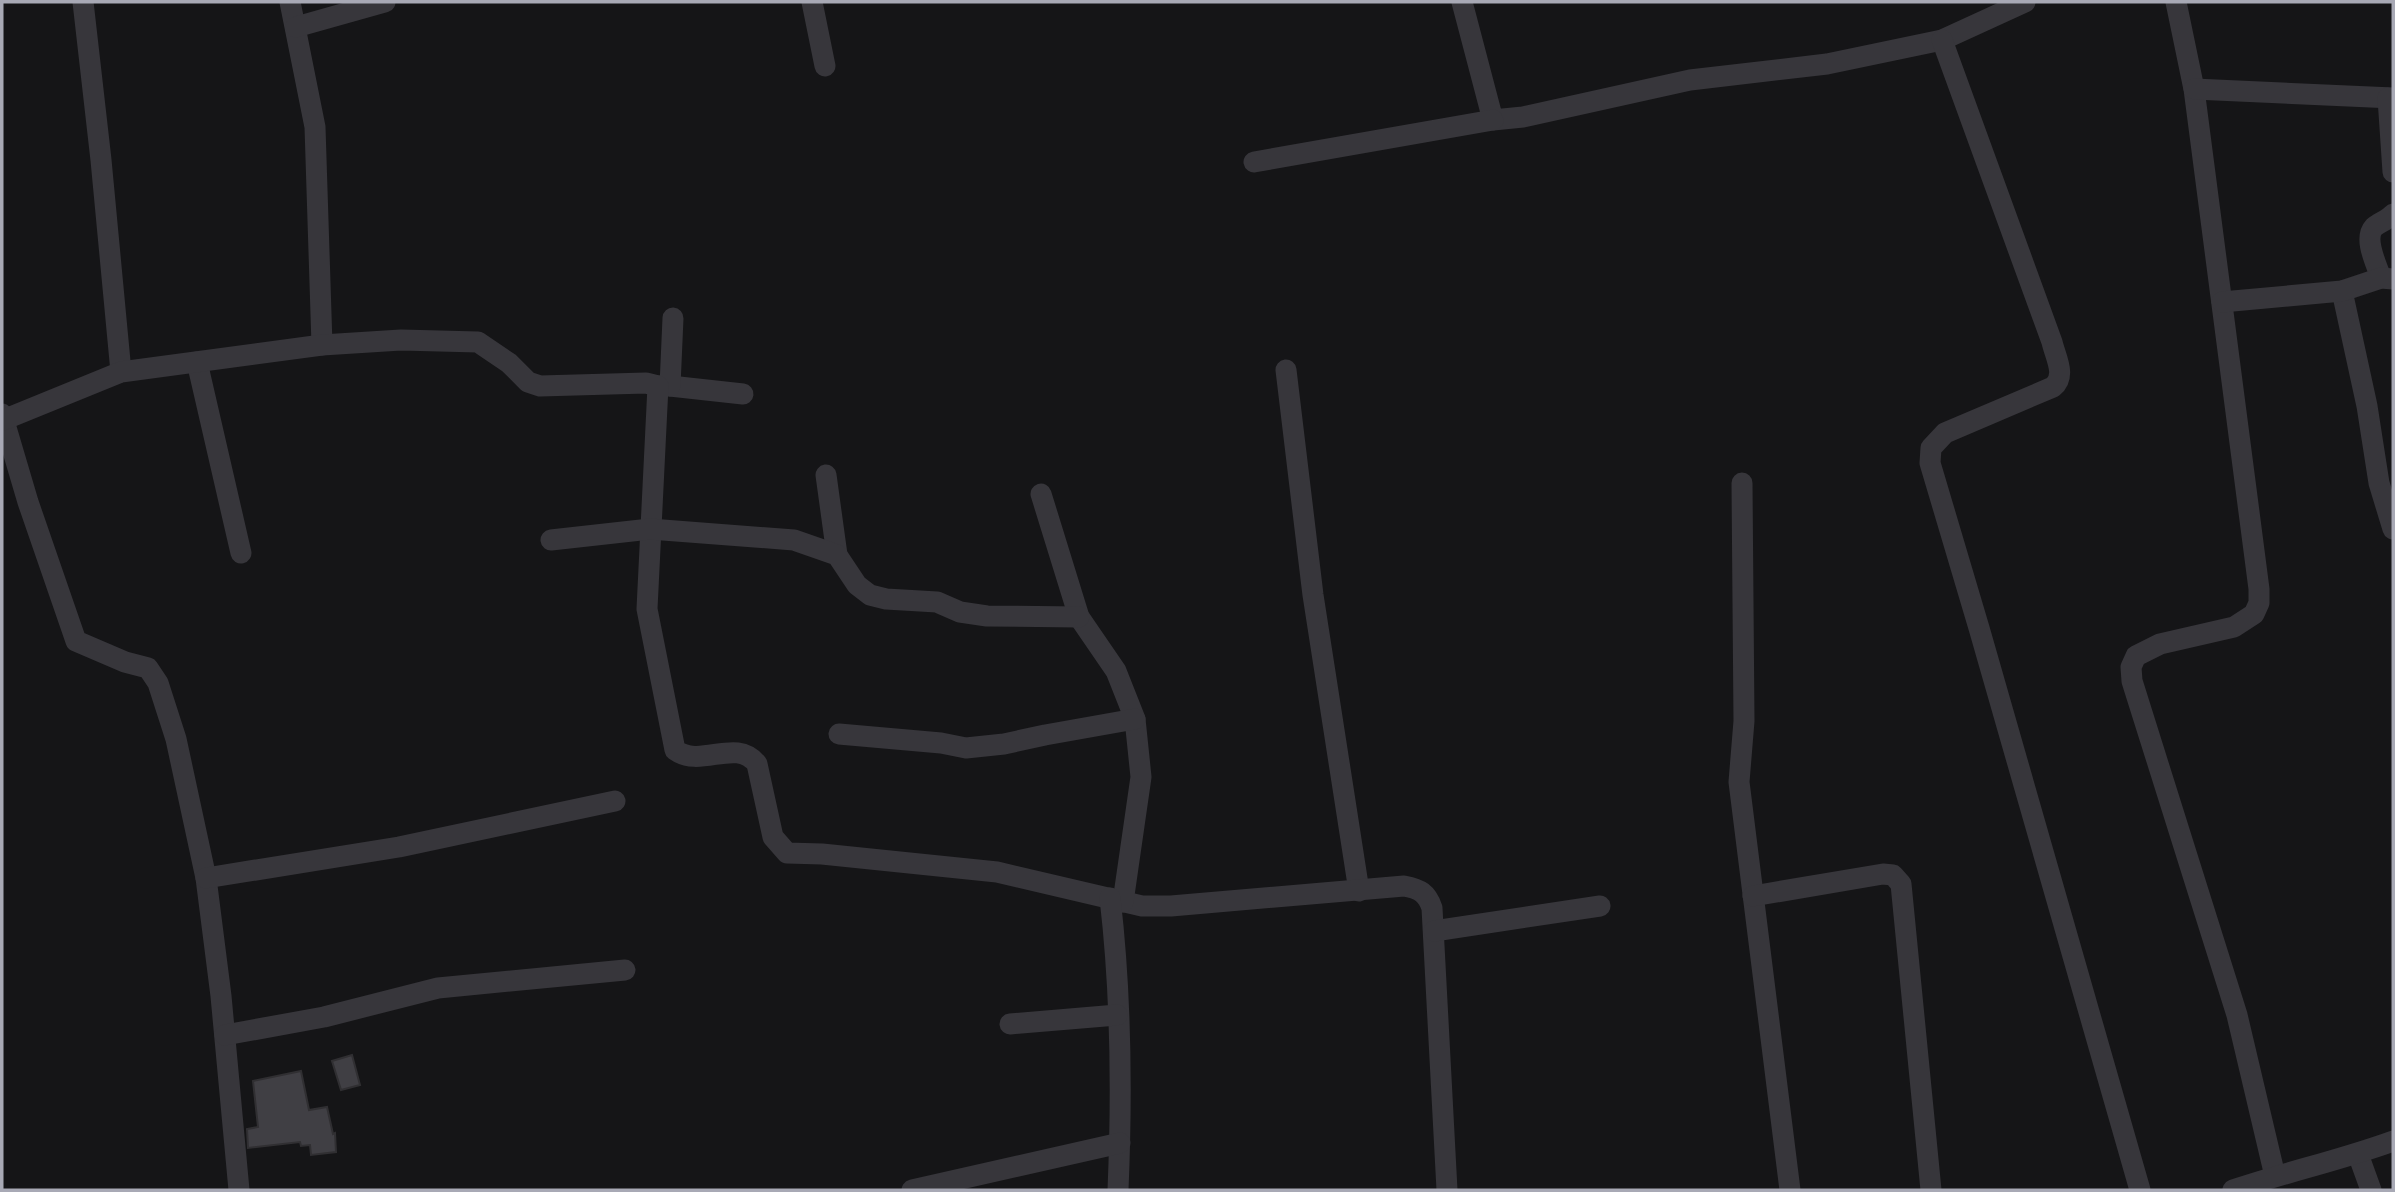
<svg xmlns="http://www.w3.org/2000/svg" width="2395" height="1192" font-family="'DM Sans',sans-serif">
	<rect width="100%" height="100%" fill="#151517"/>
	<g fill="#403f44" stroke="#302f32" stroke-width="2">
		<path d="M352,1055L360,1085L341,1090L332,1061Z"/>
		<path d="M301,1071L309,1110L327,1107L333,1134L335,1133L336,1152L311,1155L310,1145L301,1146L300,1142L248,1148L247,1129L258,1127L253,1081Z"/>
	</g>
	<g fill="none" stroke-linecap="round" stroke-linejoin="round">
		<g stroke="#37363b" stroke-width="21">
			<path d="M83,2L101,160L121,372"/>
			<path d="M290,2L315,127L322,345"/>
			<path d="M812,2L825,66"/>
			<path d="M1462,2L1493,120L1523,117L1690,80L1827,64L1942,40L2025,2"/>
			<path d="M2176,2L2194,89L2259,589V603L2254,614L2234,627L2160,644L2136,656L2131,667L2132,681L2237,1015L2275,1176"/>
			<path d="M296,27L385,2"/>
			<path d="M1942,40L2052,342C2055,356 2067,376 2053,387L1945,433L1931,448L1930,463L1979,628L2140,1190"/>
			<path d="M2194,89L2393,98"/>
			<path d="M2388,98L2393,172"/>
			<path d="M1254,162L1493,120"/>
			<path d="M2381,278C2377,265 2363,239 2374,227C2380,222 2388,220 2393,214"/>
			<path d="M2342,291L2367,406L2379,483L2393,529"/>
			<path d="M2222,302L2342,291L2381,278L2393,279"/>
			<path d="M197,362L241,553"/>
			<path d="M1286,370L1313,595L1359,891"/>
			<path d="M658,386H670L743,394"/>
			<path d="M670,386L673,318"/>
			<path d="M2,414L28,502L76,641L125,662L148,668L158,683L176,739L206,878L221,996L239,1190"/>
			<path d="M3,420L121,372L322,345L401,340L478,342L509,363L528,382L540,386L646,383L658,386L647,609L675,750C701,769 736,737 757,764L773,837L787,853L822,854L997,872L1142,906H1171L1404,886C1420,889 1427,893 1432,908L1447,1190"/>
			<path d="M826,475L837,555"/>
			<path d="M1742,483L1744,721L1739,782L1790,1190"/>
			<path d="M1041,494L1079,617L1116,671L1135,719L1141,777L1123,902"/>
			<path d="M551,540L650,529L794,540L837,555L857,585L870,595L886,599L937,602L960,612L987,616L1079,617"/>
			<path d="M839,734L941,743L966,748L1004,744L1045,735L1135,719"/>
			<path d="M206,878L399,847L615,801"/>
			<path d="M1753,896L1883,874L1893,875L1901,884L1931,1190"/>
			<path d="M1110,898C1121,992 1122,1096 1118,1190"/>
			<path d="M1434,931L1600,906"/>
			<path d="M1010,1024L1117,1015"/>
			<path d="M225,1035L324,1017L438,988L625,970"/>
			<path d="M2358,1154L2371,1190"/>
			<path d="M912,1190L1120,1143"/>
			<path d="M2233,1190C2286,1172 2341,1160 2393,1141"/>
		</g>
	</g>
	<rect width="2395" height="1192" fill="none" stroke="#a8a9b5" stroke-width="7"/>
</svg>
